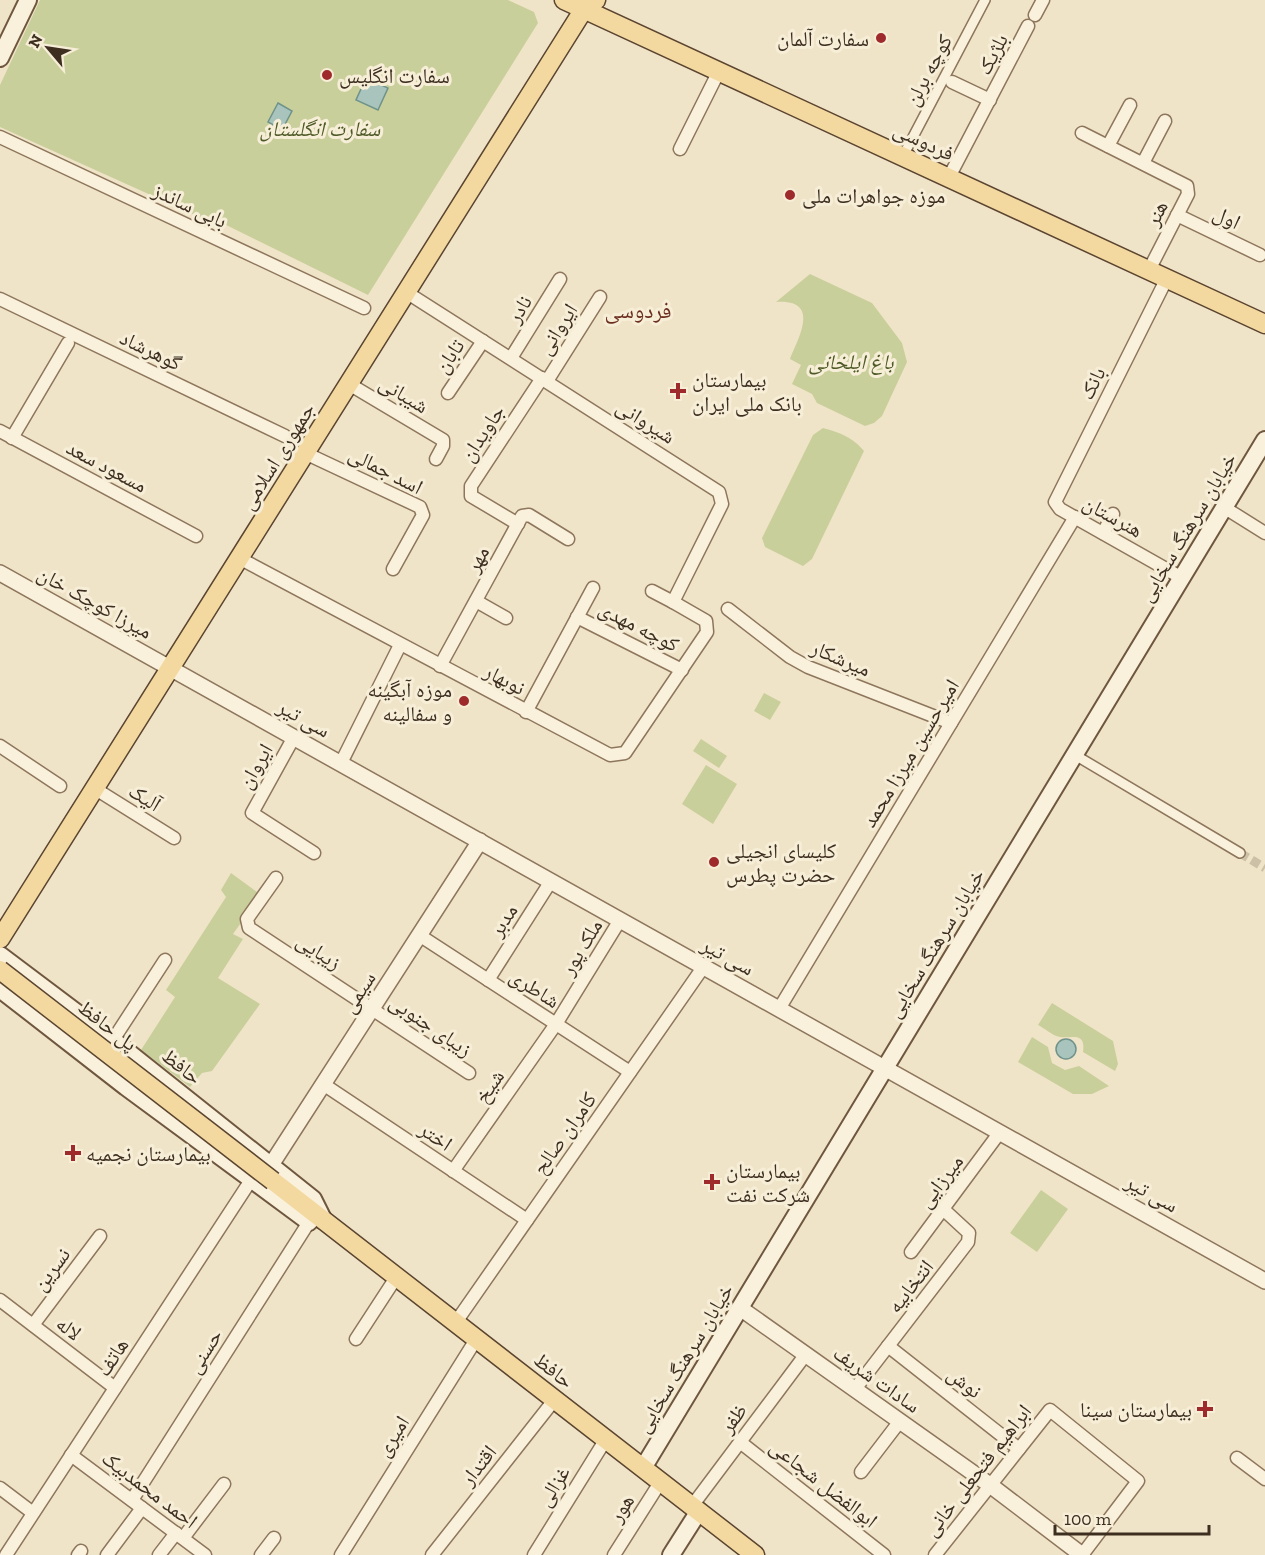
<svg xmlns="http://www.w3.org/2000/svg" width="1265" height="1555" font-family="'Zilla Slab','Noto Naskh Arabic',serif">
	<rect width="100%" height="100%" fill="#f0e4c8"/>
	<g fill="#c9cf9b">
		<path d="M40,0H508L534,12L538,23L368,295L212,218L206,220L0,127V85Z"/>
		<path d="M810,274L872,303L902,343L907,362L882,416L874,423L865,426L817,403L812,394L792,384L801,365L790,359C799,337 821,299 776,302Z"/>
		<path d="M823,428C841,433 852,437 864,451L812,559L803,566L765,547L762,538L813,435Z"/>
		<path d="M764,693L781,702L770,720L754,711Z"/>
		<path d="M701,739L727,756L719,768L693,751Z"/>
		<path d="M706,765L737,784L713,824L682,804Z"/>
		<path d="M231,873L261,895L233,934L243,939L218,978L260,1004L212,1071L202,1073L190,1087L141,1050L175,997L166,990L226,897L221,890Z"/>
		<path d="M1052,1003L1113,1041L1118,1064L1115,1071L1083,1052C1086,1031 1071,1039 1060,1037C1053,1036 1044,1028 1038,1025Z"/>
		<path d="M1032,1037L1048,1047L1052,1063L1065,1070L1079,1066L1109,1086L1092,1094H1073L1018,1062Z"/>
		<path d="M1041,1190L1068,1209L1037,1252L1010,1233Z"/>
	</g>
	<g fill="#a9c4bc" stroke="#6f938a" stroke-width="1.5">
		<path d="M366,78L388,88L378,110L356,100Z"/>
		<path d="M278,103L292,111L282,130L268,122Z"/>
		<circle cx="1066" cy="1049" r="10"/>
	</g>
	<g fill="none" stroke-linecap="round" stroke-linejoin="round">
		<path stroke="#ccc0a6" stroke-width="9" stroke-dasharray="9 4.5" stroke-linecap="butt" d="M1240,853L1265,868"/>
		<g stroke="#8d765c" stroke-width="12">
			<g id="pedestrian">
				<path d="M903,156L985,0"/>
				<path d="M1075,755L1240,853"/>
			</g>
		</g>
		<g stroke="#8d765c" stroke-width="15">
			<g id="minor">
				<path d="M1035,15L1043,0"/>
				<path d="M952,82L990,100"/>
				<path d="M1082,133L1187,186L1188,194L1149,270"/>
				<path d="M0,137L364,308"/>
				<path d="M1108,146L1130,105"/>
				<path d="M680,149L719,71"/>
				<path d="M1143,163L1165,121"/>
				<path d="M949,177L1028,26"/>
				<path d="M1177,215L1260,255"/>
				<path d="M1167,278L1055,502L1060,509L1182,578"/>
				<path d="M0,299L285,436"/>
				<path d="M511,358L560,279"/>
				<path d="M547,381L600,297"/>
				<path d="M349,384L443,440V446L436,459"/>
				<path d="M448,393L483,341"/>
				<path d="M0,431L196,536"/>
				<path d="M12,438L68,343"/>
				<path d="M305,453L420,507L423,515L393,569"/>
				<path d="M1225,508L1265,533"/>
				<path d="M518,524L471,496V486L542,378"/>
				<path d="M1103,533L1113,514"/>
				<path d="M239,558L610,755L625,753L707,632L706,621L673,602L722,504L719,492L406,292"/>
				<path d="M652,591L673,602"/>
				<path d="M476,601L506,618"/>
				<path d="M728,609L790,657L808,667L951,723"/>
				<path d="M577,617L682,670"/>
				<path d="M440,666L522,516L529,515L568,539"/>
				<path d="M526,712L593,588"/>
				<path d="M294,737L252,813L314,853"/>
				<path d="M0,746L60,786"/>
				<path d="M341,763L400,645"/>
				<path d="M94,788L174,838"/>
				<path d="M276,878L247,919L249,928L469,1073"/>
				<path d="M419,935L630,1072"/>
				<path d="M488,980L551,881"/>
				<path d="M779,1009L1075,517"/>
				<path d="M113,1040L165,960"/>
				<path d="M323,1084L527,1220"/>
				<path d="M453,1171L556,1024L620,920"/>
				<path d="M911,1252L1000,1132"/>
				<path d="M0,1300L115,1388"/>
				<path d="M456,1322L704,966"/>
				<path d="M33,1325L100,1236"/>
				<path d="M356,1339L397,1276"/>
				<path d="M888,1346L1019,1449"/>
				<path d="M855,1389L968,1242L969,1233L943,1209"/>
				<path d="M740,1442L884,1555"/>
				<path d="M71,1455L205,1555"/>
				<path d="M1237,1458L1265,1479"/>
				<path d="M861,1472L900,1421"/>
				<path d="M0,1488L33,1513"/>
				<path d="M132,1500L309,1222"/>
				<path d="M692,1506L806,1354"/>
				<path d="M183,1538L224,1484"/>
				<path d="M6,1555L251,1180"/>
				<path d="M78,1555L81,1551"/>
				<path d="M107,1555L142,1508"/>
				<path d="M159,1555L176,1533"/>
				<path d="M261,1555L274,1538"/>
				<path d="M341,1555L477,1338"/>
				<path d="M432,1555L555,1399"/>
				<path d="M534,1555L606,1439"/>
				<path d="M614,1555L661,1481"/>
				<path d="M935,1555L1050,1410L1138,1481L1082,1555"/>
			</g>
		</g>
		<g stroke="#8d765c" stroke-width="18">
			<g id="tertiary">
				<path d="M0,573L1265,1281"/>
				<path d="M271,1165L480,841"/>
				<path d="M740,1308L990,1485L1082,1555"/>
			</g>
		</g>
		<g stroke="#6f573f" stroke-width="20">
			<g id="secondary">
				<path d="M0,58L28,0"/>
				<path d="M0,955L113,1040L313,1199L324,1221"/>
				<path d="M0,989L126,1087L309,1222L315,1215"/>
				<path d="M643,1468L1265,440"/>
				<path d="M671,1555L699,1511"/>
			</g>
		</g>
		<g stroke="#5b4430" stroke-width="21">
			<g id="primary">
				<path d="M564,0L1265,324"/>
				<path d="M0,939L584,9L596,0"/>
				<path d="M273,1181L755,1555"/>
			</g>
		</g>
		<use href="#pedestrian" stroke="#faf1dc" stroke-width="9"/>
		<use href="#minor" stroke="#faf1dc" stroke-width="12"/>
		<use href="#tertiary" stroke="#faf1dc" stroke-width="15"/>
		<use href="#secondary" stroke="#faf1dc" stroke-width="16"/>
		<use href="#primary" stroke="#f3d9a0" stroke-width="18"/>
		<g stroke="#5b4430" stroke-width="21" stroke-linecap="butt">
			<path id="primary-bridge" d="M0,970L273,1181"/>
		</g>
		<use href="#primary-bridge" stroke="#f3d9a0" stroke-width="18"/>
	</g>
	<g fill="#9e2a2b" stroke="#f7eed8" stroke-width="2">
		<circle cx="881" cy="38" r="6"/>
		<circle cx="327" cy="75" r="6"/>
		<circle cx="790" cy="195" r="6"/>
		<path d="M675 382h6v6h6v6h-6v6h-6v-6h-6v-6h6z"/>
		<circle cx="464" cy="701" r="6"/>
		<circle cx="714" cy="862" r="6"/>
		<path d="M70 1144h6v6h6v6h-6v6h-6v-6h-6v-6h6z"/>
		<path d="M709 1173h6v6h6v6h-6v6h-6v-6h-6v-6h6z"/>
		<path d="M1202 1400h6v6h6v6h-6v6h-6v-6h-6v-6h6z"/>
	</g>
	<g text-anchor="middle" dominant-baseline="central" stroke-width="6" stroke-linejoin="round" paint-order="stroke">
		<g font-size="21" fill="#3d2e20" stroke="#f7eed8" text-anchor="start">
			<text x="869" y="38" text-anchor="end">سفارت آلمان</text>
			<text x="339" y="75">سفارت انگلیس</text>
			<text x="802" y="195">موزه جواهرات ملی</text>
			<text x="692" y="379">بیمارستان<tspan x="692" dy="24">بانک ملی ایران</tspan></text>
			<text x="452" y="689" text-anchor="end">موزه آبگینه<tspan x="452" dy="24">و سفالینه</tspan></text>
			<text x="726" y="850">کلیسای انجیلی<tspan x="726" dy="24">حضرت پطرس</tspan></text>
			<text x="86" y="1153">بیمارستان نجمیه</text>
			<text x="726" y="1170">بیمارستان<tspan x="726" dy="24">شرکت نفت</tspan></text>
			<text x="1192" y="1409" text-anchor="end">بیمارستان سینا</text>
		</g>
		<g font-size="21" fill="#3d2e20" stroke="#f7eed8">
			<text transform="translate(992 54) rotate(-62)">بلژیک</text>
			<text transform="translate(928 70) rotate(-62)">کوچه برلن</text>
			<text transform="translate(924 141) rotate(25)">فردوسی</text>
			<text transform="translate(190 205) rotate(25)">بابی ساندز</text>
			<text transform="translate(1156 213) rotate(-63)">هنر</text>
			<text transform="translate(1227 217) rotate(26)">اول</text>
			<text transform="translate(519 309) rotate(-58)">نادر</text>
			<text transform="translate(557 329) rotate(-58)">ایروانی</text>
			<text transform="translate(151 350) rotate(26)">گوهرشاد</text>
			<text transform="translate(449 356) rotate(-56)">تابان</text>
			<text transform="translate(1092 383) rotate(-63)">بانک</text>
			<text transform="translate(404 394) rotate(31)">شیبانی</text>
			<text transform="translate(646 421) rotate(32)">شیروانی</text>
			<text transform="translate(482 433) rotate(-57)">جاویدان</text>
			<text transform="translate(277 456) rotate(-58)">جمهوری اسلامی</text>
			<text transform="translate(107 466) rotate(28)">مسعود سعد</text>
			<text transform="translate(386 470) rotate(27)">اسد جمالی</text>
			<text transform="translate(1113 516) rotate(29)">هنرستان</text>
			<text transform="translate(1187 527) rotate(-59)">خیابان سرهنگ سخایی</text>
			<text transform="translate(477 559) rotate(-61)">مهر</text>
			<text transform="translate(95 602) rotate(29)">میرزا کوچک خان</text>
			<text transform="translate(639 626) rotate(27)">کوچه مهدی</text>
			<text transform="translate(841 658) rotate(23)">میرشکار</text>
			<text transform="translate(505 679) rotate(28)">نوبهار</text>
			<text transform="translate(304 718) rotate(29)">سی تیر</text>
			<text transform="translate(910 753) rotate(-59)">امیرحسین میرزا محمد</text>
			<text transform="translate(255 766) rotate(-60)">ایروان</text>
			<text transform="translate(145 797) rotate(32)">آلیک</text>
			<text transform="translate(503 920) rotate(-57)">مدبر</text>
			<text transform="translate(935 943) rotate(-59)">خیابان سرهنگ سخایی</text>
			<text transform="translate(581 947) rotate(-59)">ملک پور</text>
			<text transform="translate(319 951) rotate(33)">زیبایی</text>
			<text transform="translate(728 956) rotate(29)">سی تیر</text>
			<text transform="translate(535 988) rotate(33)">شاطری</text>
			<text transform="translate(358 992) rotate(-57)">سیمی</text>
			<text transform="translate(108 1025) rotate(38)">پل حافظ</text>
			<text transform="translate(431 1025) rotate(34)">زیبای جنوبی</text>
			<text transform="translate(182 1066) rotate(38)">حافظ</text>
			<text transform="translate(489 1086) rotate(-55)">شیخ</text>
			<text transform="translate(564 1133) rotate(-55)">کامران صالح</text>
			<text transform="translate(436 1136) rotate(34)">اختر</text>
			<text transform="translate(940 1181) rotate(-53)">میرزایی</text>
			<text transform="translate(1152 1193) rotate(29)">سی تیر</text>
			<text transform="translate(51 1269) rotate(-53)">نسرین</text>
			<text transform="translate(910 1286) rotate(-52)">انتخابیه</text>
			<text transform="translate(69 1328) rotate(37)">لاله</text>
			<text transform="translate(204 1351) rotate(-58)">حسنی</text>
			<text transform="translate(112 1357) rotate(-57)">هاتف</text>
			<text transform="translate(684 1358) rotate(-59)">خیابان سرهنگ سخایی</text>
			<text transform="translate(554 1370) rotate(38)">حافظ</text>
			<text transform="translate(877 1379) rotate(35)">سادات شریف</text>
			<text transform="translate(965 1382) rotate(38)">نوش</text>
			<text transform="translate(733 1418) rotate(-53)">ظفر</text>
			<text transform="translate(392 1436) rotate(-58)">امیری</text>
			<text transform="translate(478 1465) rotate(-52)">اقتدار</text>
			<text transform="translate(977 1470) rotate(-52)">ابراهیم فتحعلی خانی</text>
			<text transform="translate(824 1483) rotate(38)">ابوالفضل شجاعی</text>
			<text transform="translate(553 1486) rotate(-58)">غزالی</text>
			<text transform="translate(150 1489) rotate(37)">احمد محمدبیک</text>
			<text transform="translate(621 1508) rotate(-58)">هور</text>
		</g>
		<g font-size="21" font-style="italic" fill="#4d5a26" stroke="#f7eed8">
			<text x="320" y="128">سفارت انگلستان</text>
			<text x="851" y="361">باغ ایلخانی</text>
		</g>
		<g font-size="22" fill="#6b2e1e" stroke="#f7eed8">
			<text x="638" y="310">فردوسی</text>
		</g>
	</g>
	<g transform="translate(48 48) rotate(299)" stroke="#f7eed8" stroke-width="4.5" paint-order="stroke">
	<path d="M0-4.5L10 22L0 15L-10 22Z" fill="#3d2e20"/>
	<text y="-9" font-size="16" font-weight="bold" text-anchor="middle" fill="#3d2e20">N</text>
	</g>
	<path d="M1055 1525v9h154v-9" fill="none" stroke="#3d2e20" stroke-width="3"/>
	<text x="1064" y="1525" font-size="18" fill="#3d2e20" stroke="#f7eed8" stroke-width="4.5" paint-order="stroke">100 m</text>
</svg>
